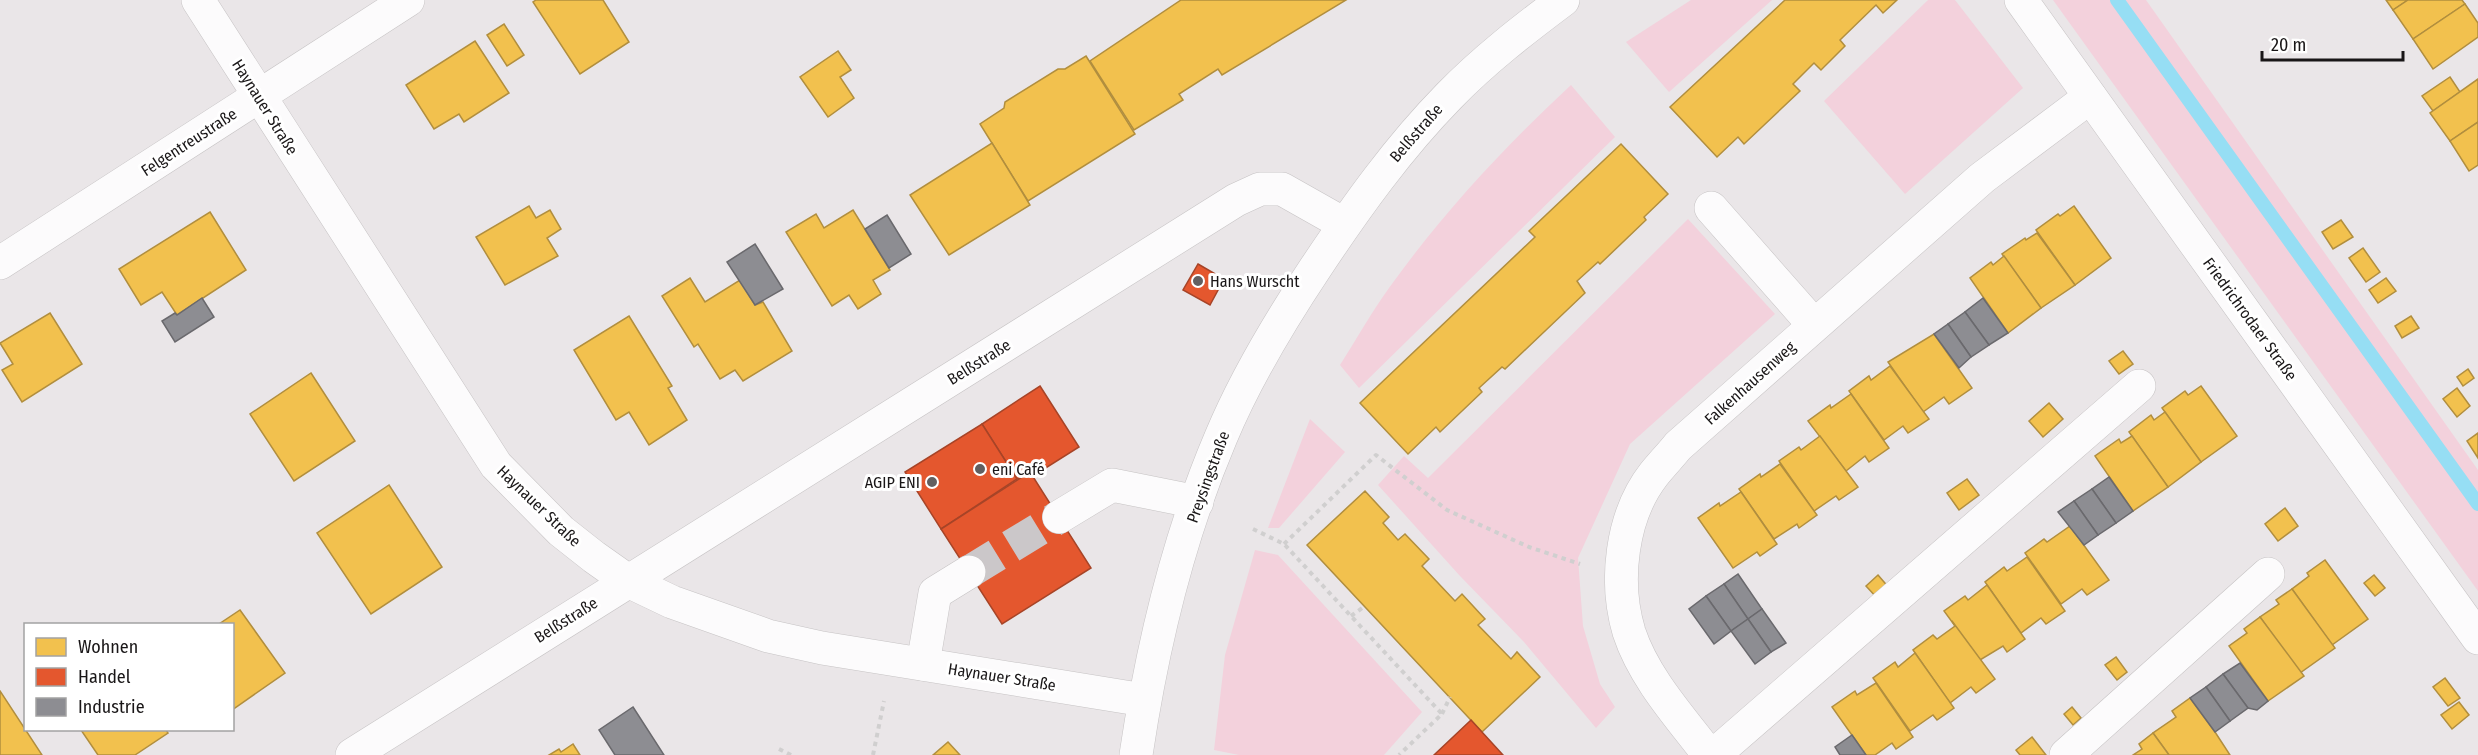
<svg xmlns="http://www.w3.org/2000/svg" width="2478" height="755" font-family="'Fira Sans Condensed',sans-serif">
	<rect width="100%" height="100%" fill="#eae6e8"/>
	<g fill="#f3d1dc">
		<path d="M1691,0H1772L1669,92L1626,42Z"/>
		<path d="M1928,0H1955L2023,88L1905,194L1824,101Z"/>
		<path d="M2053,0H2146L2478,470V591Z"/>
		<path d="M1571,85L1615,137L1359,388L1340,365C1356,340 1371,313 1389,288C1442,214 1504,147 1571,85Z"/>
		<path d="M1688,219L1775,314L1630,444L1578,558L1583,626L1600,684L1615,707L1596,728L1524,642L1460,576L1378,485L1404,456L1428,478Z"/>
		<path d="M1310,419L1345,452L1279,528H1268Z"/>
		<path d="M1255,550L1278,555L1422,712L1384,755H1239L1214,750L1225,655Z"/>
	</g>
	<g fill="#f2c14e" stroke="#b18e3e" stroke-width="1.5">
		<path d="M536,0H603L629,42L580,74L533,2Z"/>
		<path d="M1181,0H1346L1222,75L1218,69L1179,94L1183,100L1134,130L1090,61Z"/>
		<path d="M1785,0H1897L1883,13L1876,5L1840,40L1845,46L1821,70L1814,63L1793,84L1800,91L1744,144L1738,137L1717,157L1670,107Z"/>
		<path d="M2386,0H2408L2393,10Z"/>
		<path d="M2408,0H2462L2465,4L2413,39L2393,10Z"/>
		<path d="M2465,4L2478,23V37L2433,69L2413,39Z"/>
		<path d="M504,24L524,55L507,66L487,35Z"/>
		<path d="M475,41L509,93L464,122L459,114L434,129L406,85Z"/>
		<path d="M838,51L851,70L840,77L854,98L828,117L800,77Z"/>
		<path d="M1086,56L1135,134L1028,201L980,124L1004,108L1005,102L1058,69H1065Z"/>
		<path d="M2450,77L2460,92L2433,111L2422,96Z"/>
		<path d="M2478,79V122L2450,141L2430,113Z"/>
		<path d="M2478,122V165L2469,171L2450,141Z"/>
		<path d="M992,143L1030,205L949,255L910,195Z"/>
		<path d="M1621,144L1668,194L1644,217L1646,220L1600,264L1598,262L1577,281L1585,293L1505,369L1502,367L1479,388L1482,392L1440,432L1436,427L1408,454L1360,403L1535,237L1529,231Z"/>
		<path d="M529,206L536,218L550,210L561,229L547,238L558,256L505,285L476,237Z"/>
		<path d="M2074,206L2111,258L2075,285L2036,230L2058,214L2060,216Z"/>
		<path d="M853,210L890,270L873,280L881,294L858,309L849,295L832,306L786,232L816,214L824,228Z"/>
		<path d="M210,212L246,270L177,315L162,292L141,305L119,269Z"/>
		<path d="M2341,220L2353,237L2333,249L2322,232Z"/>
		<path d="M2037,233L2075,285L2041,308L2002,254L2025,238L2026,240Z"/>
		<path d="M2363,248L2380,272L2366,282L2349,258Z"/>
		<path d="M2004,256L2041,308L2008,333L1970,278L1991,262L1993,265Z"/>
		<path d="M690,278L705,302L740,280L755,305L763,302L792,351L743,381L735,370L720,379L698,344L694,347L662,296Z"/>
		<path d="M2386,278L2396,291L2378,303L2369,290Z"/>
		<path d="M50,313L82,364L22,402L2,370L13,364L0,343Z"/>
		<path d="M629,316L672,386L668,388L687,420L649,445L629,412L616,420L574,350Z"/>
		<path d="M2411,316L2419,328L2402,338L2395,326Z"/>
		<path d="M1934,334L1972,388L1949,404L1944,397L1923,412L1888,362Z"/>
		<path d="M2123,351L2133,364L2119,374L2109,361Z"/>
		<path d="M1890,366L1929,419L1908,433L1903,426L1884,440L1849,391L1869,376L1871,380Z"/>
		<path d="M2468,369L2474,378L2463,386L2457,377Z"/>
		<path d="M311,373L355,441L294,481L250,414Z"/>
		<path d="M2201,386L2237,436L2201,462L2162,408L2185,391L2188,395Z"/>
		<path d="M2457,388L2470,406L2457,417L2443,399Z"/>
		<path d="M1851,394L1889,448L1869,462L1865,456L1846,471L1808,421L1830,405L1831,408Z"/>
		<path d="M2049,403L2063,419L2043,437L2029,421Z"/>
		<path d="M2165,412L2201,462L2168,487L2129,432L2151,415L2154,420Z"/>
		<path d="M2478,433V458L2467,441Z"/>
		<path d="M1820,436L1858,487L1839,500L1836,496L1814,511L1779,461L1799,447L1801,450Z"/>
		<path d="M2132,436L2168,487L2133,511L2095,456L2119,439L2121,443Z"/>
		<path d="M1780,464L1817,515L1799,528L1797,524L1774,539L1739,489L1760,474L1761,477Z"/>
		<path d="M1967,479L1979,495L1959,510L1947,493Z"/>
		<path d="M389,485L442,567L371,614L317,533Z"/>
		<path d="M1365,491L1389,517L1383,523L1398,540L1405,534L1429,559L1422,566L1455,601L1462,594L1485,619L1478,625L1511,659L1517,652L1540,677L1482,732L1307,545Z"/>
		<path d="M1741,492L1777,544L1760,556L1757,552L1733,568L1698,518L1719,503L1720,506Z"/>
		<path d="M2285,508L2298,526L2278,541L2265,524Z"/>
		<path d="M2070,526L2109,580L2087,595L2082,589L2061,604L2025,553L2044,539L2047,542Z"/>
		<path d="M2027,557L2065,611L2046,624L2041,618L2021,633L1985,582L2004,567L2007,571Z"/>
		<path d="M2325,560L2368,619L2332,645L2292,589L2309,576L2307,573Z"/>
		<path d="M1878,575L1890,589L1878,599L1866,586Z"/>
		<path d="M2374,575L2385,588L2375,596L2364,583Z"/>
		<path d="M1987,585L2025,639L2007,652L2003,646L1980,660L1944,611L1965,596L1968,600Z"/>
		<path d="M2292,589L2335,648L2300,673L2260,617L2279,604L2276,600Z"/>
		<path d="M240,610L285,673L232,710V624H219Z"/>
		<path d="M2260,617L2304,676L2268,701L2229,646L2247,633L2244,629Z"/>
		<path d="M1952,621L1995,679L1976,693L1971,687L1950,703L1913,650L1933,635L1937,639L1955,626Z"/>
		<path d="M1915,653L1954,708L1937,720L1933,715L1910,731L1873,678L1895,662L1898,667Z"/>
		<path d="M2116,657L2127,672L2117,680L2105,665Z"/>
		<path d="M2445,678L2460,698L2448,706L2433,687Z"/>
		<path d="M1876,683L1913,737L1896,749L1892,743L1875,755H1866L1832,707L1855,691L1857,695Z"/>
		<path d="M0,691L42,755H0Z"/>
		<path d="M2190,698L2215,732L2230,755H2169L2153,733L2176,717L2172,711Z"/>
		<path d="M2459,702L2469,715L2452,729L2441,715Z"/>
		<path d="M2072,707L2081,718L2073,725L2064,714Z"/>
		<path d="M81,730H166L168,733L135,755H98Z"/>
		<path d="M2153,733L2169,755H2133L2142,749L2139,744Z"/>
		<path d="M2032,737L2046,755H2020L2016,750Z"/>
		<path d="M948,742L960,755H933Z"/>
		<path d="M573,744L580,755H549L559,749L561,752Z"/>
	</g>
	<g fill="#e4572e" stroke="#a74427" stroke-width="1.5">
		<path d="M1198,264L1224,279L1210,305L1183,290Z"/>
		<path d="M1040,386L1079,447L1033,476L1030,472L1017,479L982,424Z"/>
		<path d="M982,424L1017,479L941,529L905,472Z"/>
		<path d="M1030,472L1091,568L1002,624L941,529Z"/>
		<path d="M1471,720L1503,755H1434Z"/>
	</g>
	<g fill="#8d8d92" stroke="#6a696d" stroke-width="1.5">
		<path d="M887,215L911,254L889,268L865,229Z"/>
		<path d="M755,244L783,289L755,305L727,262Z"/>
		<path d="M202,298L214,317L175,342L162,321L175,313L177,315Z"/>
		<path d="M1983,298L2008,333L1989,345L1965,312Z"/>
		<path d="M1965,312L1989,345L1971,357L1948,324Z"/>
		<path d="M1948,324L1971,357L1959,368L1934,334Z"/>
		<path d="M2109,477L2133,511L2116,523L2092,489Z"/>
		<path d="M2092,489L2116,523L2098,535L2074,501Z"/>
		<path d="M2074,501L2098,535L2084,545L2058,512Z"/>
		<path d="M1738,574L1762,609L1748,619L1724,584Z"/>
		<path d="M1724,584L1748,619L1731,631L1706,596Z"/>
		<path d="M1706,596L1731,631L1714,644L1689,609Z"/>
		<path d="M1762,609L1786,643L1771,652L1748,619Z"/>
		<path d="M1748,619L1771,652L1755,664L1731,631Z"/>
		<path d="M2240,663L2268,701L2257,710L2248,708L2223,674Z"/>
		<path d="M2223,674L2248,708L2230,721L2206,687Z"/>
		<path d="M2206,687L2230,721L2215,732L2190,698Z"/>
		<path d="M633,707L664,755H615L599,730Z"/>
		<path d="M1852,735L1866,755H1840L1835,747Z"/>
	</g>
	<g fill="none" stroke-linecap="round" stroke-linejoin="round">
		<path stroke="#96def4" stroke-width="14" d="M2117,0L2478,504"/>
		<path stroke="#cbc7c9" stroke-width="33" stroke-dasharray="33 16" stroke-linecap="butt" d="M969,572L1059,517"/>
		<g stroke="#c6c3c4" stroke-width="34">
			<g id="minor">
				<path d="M198,0L496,465L561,531L594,557L628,581L672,602L768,636L822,648L1144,700"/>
				<path d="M2021,0L2478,638"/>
				<path d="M1711,208L1814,325"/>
				<path d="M0,263L408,0"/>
				<path d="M1059,517L1112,485L1197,502"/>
				<path d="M923,664L935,593L969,572"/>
				<path d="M352,755L1236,200L1260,189H1282L1344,224"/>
				<path d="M1136,755C1152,647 1178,538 1221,437C1246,377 1280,321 1316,267C1356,207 1398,148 1449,96C1484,60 1523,30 1563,0"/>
				<path d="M1709,755C1680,717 1644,678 1629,632C1614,582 1621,516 1654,474C1662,464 1670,456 1678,446L1982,178L2090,97"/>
				<path d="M1714,755L2139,386"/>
				<path d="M2066,755L2268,574"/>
			</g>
		</g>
		<g stroke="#d0cfcf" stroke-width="4" stroke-dasharray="4.5 4.5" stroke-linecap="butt">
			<path d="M1253,529L1284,544L1442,714L1399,755"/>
			<path d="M1284,544L1376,455L1447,510L1529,547L1580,564"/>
			<path d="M1351,616L1365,606"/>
			<path d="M1442,714L1450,697"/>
			<path d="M779,749L791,755"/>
			<path d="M873,755L884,701"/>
		</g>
		<use href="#minor" stroke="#fcfbfc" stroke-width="33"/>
	</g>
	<g fill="#625f60" stroke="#fff" stroke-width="2">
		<circle cx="1198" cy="281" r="6"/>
		<circle cx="980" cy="469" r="6"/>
		<circle cx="932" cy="482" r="6"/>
	</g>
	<g text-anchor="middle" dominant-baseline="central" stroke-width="6" stroke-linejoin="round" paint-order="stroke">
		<g font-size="16" fill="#191617" stroke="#fff">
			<text transform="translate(265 107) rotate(58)">Haynauer Straße</text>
			<text transform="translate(1416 133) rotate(-49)">Belßstraße</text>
			<text transform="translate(189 142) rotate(-33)">Felgentreustraße</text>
			<text transform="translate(2250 319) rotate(54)">Friedrichrodaer Straße</text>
			<text transform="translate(979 362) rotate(-32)">Belßstraße</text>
			<text transform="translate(1750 383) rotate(-42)">Falkenhausenweg</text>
			<text transform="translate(1208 477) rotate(-70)">Preysingstraße</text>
			<text transform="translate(539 506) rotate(44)">Haynauer Straße</text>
			<text transform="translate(566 620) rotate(-32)">Belßstraße</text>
			<text transform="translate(1002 677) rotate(9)">Haynauer Straße</text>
		</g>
		<g font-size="16" fill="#191617" stroke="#fff" text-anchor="start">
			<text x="1210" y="281">Hans Wurscht</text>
			<text x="992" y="469">eni Café</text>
			<text x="920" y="482" text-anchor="end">AGIP ENI</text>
		</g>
	</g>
	<rect x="24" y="623" width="210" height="108" fill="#ffffff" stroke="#a3a2a2" stroke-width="1.5"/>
	<rect x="36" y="638" width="30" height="18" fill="#f2c14e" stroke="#a3a2a2" stroke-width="1.5"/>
	<text x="78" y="653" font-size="18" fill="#191617">Wohnen</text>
	<rect x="36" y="668" width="30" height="18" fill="#e4572e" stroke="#a3a2a2" stroke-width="1.5"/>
	<text x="78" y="683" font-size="18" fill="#191617">Handel</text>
	<rect x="36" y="698" width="30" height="18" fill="#8d8d92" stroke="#a3a2a2" stroke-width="1.5"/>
	<text x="78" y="713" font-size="18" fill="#191617">Industrie</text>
	<path d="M2262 51v9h141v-9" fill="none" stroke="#191617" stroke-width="3"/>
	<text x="2271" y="51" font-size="18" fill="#191617" stroke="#ffffff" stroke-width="4.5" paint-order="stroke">20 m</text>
</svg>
